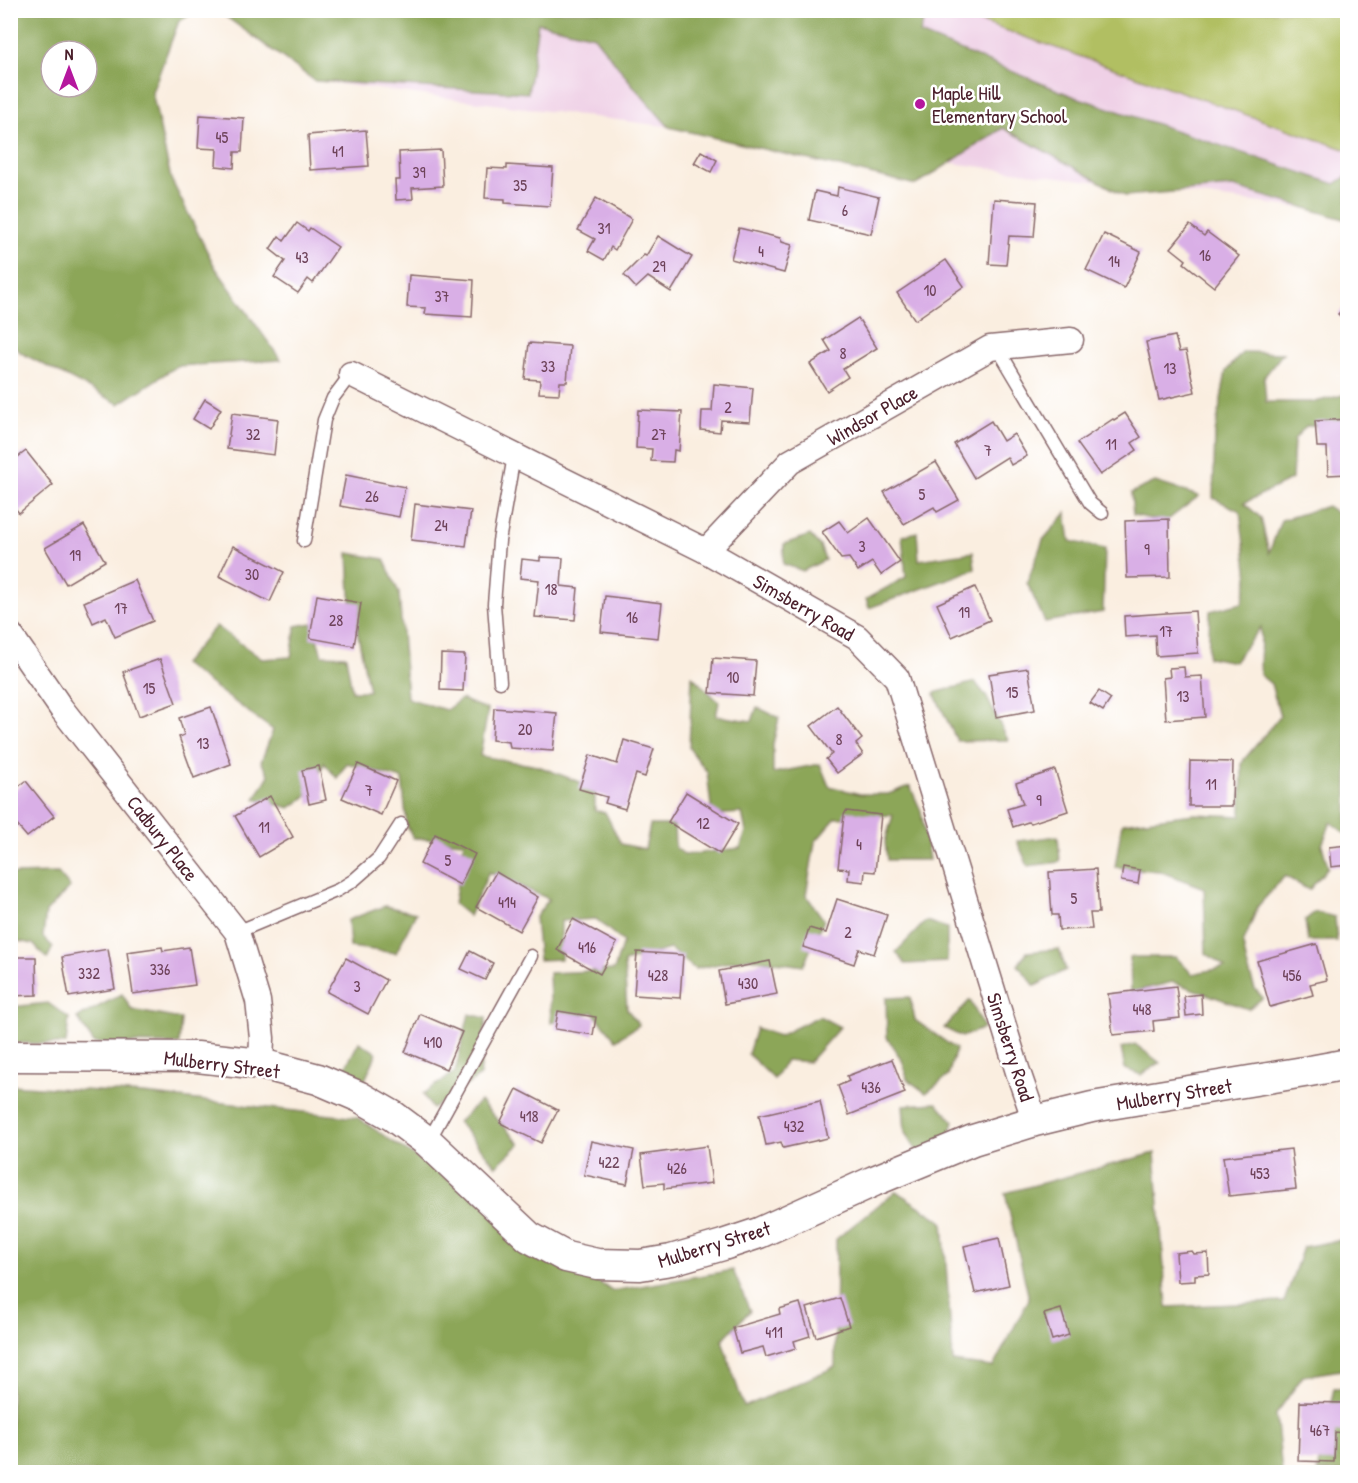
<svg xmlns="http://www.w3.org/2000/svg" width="1358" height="1483" font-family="'Patrick Hand',sans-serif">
	<rect width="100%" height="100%" fill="#fff"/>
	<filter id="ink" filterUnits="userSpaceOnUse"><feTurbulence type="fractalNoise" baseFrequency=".0167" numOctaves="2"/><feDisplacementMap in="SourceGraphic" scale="12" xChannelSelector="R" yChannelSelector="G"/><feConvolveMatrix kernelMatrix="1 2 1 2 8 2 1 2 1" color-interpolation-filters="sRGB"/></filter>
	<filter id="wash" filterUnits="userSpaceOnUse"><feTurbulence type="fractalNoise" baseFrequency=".008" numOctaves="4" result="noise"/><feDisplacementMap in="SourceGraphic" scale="24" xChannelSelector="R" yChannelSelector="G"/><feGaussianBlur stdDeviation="1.35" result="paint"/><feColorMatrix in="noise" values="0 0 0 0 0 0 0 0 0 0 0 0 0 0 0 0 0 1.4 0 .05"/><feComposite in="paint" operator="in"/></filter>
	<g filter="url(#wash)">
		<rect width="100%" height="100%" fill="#faeee0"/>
		<path fill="#efd0e6" d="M218,11H1347V214L315,81Z"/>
		<path fill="#b1bf62" stroke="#7e6f46" stroke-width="1.5" d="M957,11H1347V150L956,13Z"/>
		<g fill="#8ca658" stroke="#6b6242" stroke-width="1.5" fill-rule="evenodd">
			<path d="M11,10L197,11L179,21L152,92L171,179L215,267L281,360L177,366L119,404L21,353L11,342ZM51,51H87V87H51Z"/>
			<path d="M218,11H926L920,34L1070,95L1335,184L1347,176V220L1233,187L1125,196L1003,128L916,185L669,127L635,88L594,36L538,23L528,93L315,81Z"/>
			<path d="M1243,352L1283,353L1264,377L1266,402H1315L1347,394V427L1306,426L1294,440L1292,479L1244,503L1261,518L1269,553L1281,520L1327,506L1347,520C1347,528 1346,538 1348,546L1347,835L1331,822L1322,845L1328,867L1309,890L1285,876L1258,906L1243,944L1247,965L1255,989L1263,998L1248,1009L1173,982L1131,992L1130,957H1176L1192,974L1225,967L1206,953L1204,888L1159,871L1115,867L1122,823L1194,814L1241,816L1242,762L1280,716L1271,684L1260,675L1261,627L1234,662L1208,657L1210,611L1242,603L1248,578L1240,511L1213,498L1215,433L1226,371Z"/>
			<path d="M1155,482L1199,496L1165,522L1133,515L1131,493Z"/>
			<path d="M1066,513L1070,541L1105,549L1103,612L1045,622L1027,583L1043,540Z"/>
			<path d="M917,532L919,560L973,552L975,569L869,608L866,599L906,577L902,536Z"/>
			<path d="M810,535L820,546L825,560L803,571L783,564L784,544Z"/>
			<path d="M348,553L384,559L399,593L407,698L446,710L461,699L488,710L480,756L538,766L595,788V811L605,812L621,844L645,849L650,825H674L675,847L685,855L740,848L746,832L742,813L712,815L707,772L689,748L692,676L719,702L716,716L752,721L757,707L779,718L773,744V773L820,764L829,786L860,794H888L910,786L921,811L929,860H887L885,842L893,815L836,818L815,842L806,895L824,920L803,966L749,958L695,969L670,949L624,962L627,1009L639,1025L616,1040L593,1012L551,1023L549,973L614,970L623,942L596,919L561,921V959L539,960L535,918L549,899L489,872L469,916L454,904L464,842L413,838L407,826L402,779L347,763L337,778L324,763L312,792L290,808L255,799L269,775L261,762L273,730L183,664L216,626L262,659L291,657L296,626L312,623L322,655L346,656L352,691H369L350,594Z"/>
			<path d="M975,682L986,696L1008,740L957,741L934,693Z"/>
			<path d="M1058,836L1060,862L1028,866L1017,841Z"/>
			<path d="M58,873L70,887L46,912L43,937L53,947L47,959L33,944L17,941L11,946V874Z"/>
			<path d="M385,906L416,913L396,953L350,947L348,920Z"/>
			<path d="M1315,912L1335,917L1337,941H1308L1305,920Z"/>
			<path d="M926,921L947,928V962L905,964L896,952Z"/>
			<path d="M1059,949L1066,970L1035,986L1018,965L1027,952Z"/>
			<path d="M122,994L132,1010L181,1019L179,1044L94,1043L77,1018Z"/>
			<path d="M910,997L915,1020L956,1049L948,1076L926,1093L907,1079L903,1062L887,1037L886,998Z"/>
			<path d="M970,1000L984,1028L962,1037L944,1028Z"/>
			<path d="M48,1003L69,1018L66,1044L11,1043V1007Z"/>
			<path d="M469,1014L486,1018L480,1076L432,1109L423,1094L455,1072Z"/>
			<path d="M819,1016L840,1027L809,1062L786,1060L774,1079L748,1054L756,1028L779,1036Z"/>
			<path d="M359,1042L377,1053L364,1082L340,1077Z"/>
			<path d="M1135,1044L1160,1063L1141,1075L1125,1069L1121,1048Z"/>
			<path d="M10,1085L144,1094L358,1118L612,1291L733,1270L750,1311L722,1340L744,1407L835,1367L836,1239L896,1191L943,1222L953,1362L993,1367L1029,1299L1005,1193L1155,1153L1167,1307L1284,1302L1303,1247L1347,1239V1369L1303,1376L1276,1414L1282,1472H11Z"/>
			<path d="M480,1101L520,1144L496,1166L458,1122Z"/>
			<path d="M937,1103L954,1122L943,1147L918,1152L905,1133L903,1105Z"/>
			<path d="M1334,1388H1347V1472H1317Z"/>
		</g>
		<g id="blocks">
			<g fill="#d9afe6">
				<path d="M200,115L244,118L242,152H235L234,168L216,166L217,149L198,148Z"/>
				<path d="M366,130L369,166L310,170L308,135Z"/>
				<path d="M441,150L443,186L412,188L413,199L396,200L395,180H400L399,152Z"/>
				<path d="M701,151L717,160L711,172L694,163Z"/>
				<path d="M507,165L553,168L550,206L505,203V199L485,198L487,168L507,169Z"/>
				<path d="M838,187L879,197L871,234L809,220L815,191L837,196Z"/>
				<path d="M596,198L632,219L615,250L611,247L604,260L588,251L595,239L578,230Z"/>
				<path d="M994,199L1037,202L1034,237L1009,236L1006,265L989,264Z"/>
				<path d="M297,223L308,231L310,228L338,247L313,283L308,279L298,293L274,277L285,261L270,249L279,236L284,241Z"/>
				<path d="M1190,225L1204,236L1207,232L1239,256L1214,287L1184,263L1186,260L1171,248Z"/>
				<path d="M739,228L780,238L782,242L792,245L784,273L731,259Z"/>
				<path d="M1104,234L1141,252L1124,288L1086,270Z"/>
				<path d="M658,236L692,257L671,292L648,277L636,288L624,275L644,255L646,256Z"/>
				<path d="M946,260L964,286L915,320L897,293Z"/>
				<path d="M409,275L474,280L472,317L425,314L426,308L407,307Z"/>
				<path d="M1348,304V323L1338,314Z"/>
				<path d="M858,318L877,348L843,369L848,377L827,391L810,364L831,351L824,340Z"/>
				<path d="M1175,336L1179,352L1186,351L1195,392L1159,400L1146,342Z"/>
				<path d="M529,343L570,346L567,382H560L559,394L539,393L540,380L525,379Z"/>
				<path d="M714,384L753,388L750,422L721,420L720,432L701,430L702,411H712Z"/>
				<path d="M205,399L221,409L209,429L193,419Z"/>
				<path d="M638,410L682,412L679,451L674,450L673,462L651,461L652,449L636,448Z"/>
				<path d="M232,413L278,419L274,455L227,449Z"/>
				<path d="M1125,413L1141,437L1132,443L1137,450L1100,475L1077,443L1113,419L1114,420Z"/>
				<path d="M1348,419V474L1328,475L1327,447H1317L1315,421Z"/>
				<path d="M991,421L1003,441L1014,434L1027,456L1011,465L1007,457L974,478L954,444Z"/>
				<path d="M26,451L53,485L19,513L10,502V463Z"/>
				<path d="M936,462L959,500L937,512L934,507L904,524L884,492Z"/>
				<path d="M346,475L405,487L399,517L340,506Z"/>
				<path d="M415,504L471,511L466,546L411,540Z"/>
				<path d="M869,518L900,562L881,575L872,562L858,571L849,558L841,559L822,532L839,521L848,533Z"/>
				<path d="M1169,519L1170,577L1127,578L1125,521Z"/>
				<path d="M84,525L105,561L66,584L45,548Z"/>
				<path d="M233,546L284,572L270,602L219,576Z"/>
				<path d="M540,557L563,558L561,586L578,588L575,620L535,617L539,580L520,578L522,559L540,561Z"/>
				<path d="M135,580L153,621L115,637L106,617L93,623L84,602Z"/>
				<path d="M975,587L990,620L952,637L937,604Z"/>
				<path d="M317,595L361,603L354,646L310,638Z"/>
				<path d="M605,596L662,603L658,638L601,632Z"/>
				<path d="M1195,611L1198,653L1156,656L1155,635L1125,637L1124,616Z"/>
				<path d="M441,654L465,655L463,691L440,690Z"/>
				<path d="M713,658L756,661L753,696L710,693Z"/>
				<path d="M160,659L176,703L139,716L123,672Z"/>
				<path d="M1184,667L1185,677L1202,676L1205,717L1166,720L1163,678L1170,677L1169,668Z"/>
				<path d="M1028,668L1035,710L996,717L989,674Z"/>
				<path d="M1099,691L1111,699L1103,711L1090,703Z"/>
				<path d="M837,706L862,739L856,744L863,754L837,773L826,759L832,754L811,726Z"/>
				<path d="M211,707L231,764L194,778L179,737L184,735L179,718Z"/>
				<path d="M494,708L557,713L553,751L510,748L509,742L492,740Z"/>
				<path d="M624,740L654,749L645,777L636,774L625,809L605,803L607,797L579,789L590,755L617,764Z"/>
				<path d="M1190,761L1233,762L1232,806H1189Z"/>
				<path d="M358,764L396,781L381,815L342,798Z"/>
				<path d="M319,766L326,800L309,804L302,770Z"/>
				<path d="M1055,770L1068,811L1031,823L1028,822L1013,827L1007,809L1023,804L1016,783Z"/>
				<path d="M26,781L54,816L27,837L10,817V793Z"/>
				<path d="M686,792L738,824L720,854L668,822Z"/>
				<path d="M270,796L293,837L259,857L235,816Z"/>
				<path d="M846,811L881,815L875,872L865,871L864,882L848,880L849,869L838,868L844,815Z"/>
				<path d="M435,834L475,854L460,885L420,864Z"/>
				<path d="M1348,845V865L1331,867L1329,847Z"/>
				<path d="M1123,867L1140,870L1138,884L1121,881Z"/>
				<path d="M1096,869L1099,913H1090L1092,929L1059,930L1058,915H1052L1049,872Z"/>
				<path d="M496,872L538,897L519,931L476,907Z"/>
				<path d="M837,899L887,915L874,954L859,949L854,964L803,947L809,928L826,933Z"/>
				<path d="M573,919L617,943L600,974L557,950Z"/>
				<path d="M1317,944L1327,980L1310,984L1313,995L1270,1007L1257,961Z"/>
				<path d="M162,947L163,951L189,947L195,985L133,994L127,952Z"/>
				<path d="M108,949L115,989L69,997L62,957Z"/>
				<path d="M470,951L493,963L485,980L461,969Z"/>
				<path d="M637,952L683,955L680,998L634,995Z"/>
				<path d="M10,957H36L37,995L10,996Z"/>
				<path d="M346,958L386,980L368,1014L327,992Z"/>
				<path d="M770,961L777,994L725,1004L719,971Z"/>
				<path d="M1176,986L1180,1018L1153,1021L1154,1031L1113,1035L1108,994Z"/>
				<path d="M1201,994L1202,1014L1186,1016L1184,996Z"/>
				<path d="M558,1011L596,1017L593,1035L555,1029Z"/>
				<path d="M420,1014L462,1032L446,1069L405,1052Z"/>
				<path d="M892,1059L905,1093L849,1115L838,1086L849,1081L847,1076Z"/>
				<path d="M517,1089L558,1110L541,1143L500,1123Z"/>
				<path d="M820,1101L828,1138L783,1148L781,1142L766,1145L759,1115Z"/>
				<path d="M591,1141L634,1150L627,1184L584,1175Z"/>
				<path d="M707,1146L712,1183L664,1189V1183L645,1185L641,1155Z"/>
				<path d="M1291,1149L1296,1189L1229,1196L1223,1157Z"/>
				<path d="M999,1238L1009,1285L975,1293L964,1246Z"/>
				<path d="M1192,1251L1194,1254L1208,1253L1209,1274L1195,1275V1281L1178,1282L1176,1253Z"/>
				<path d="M840,1298L849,1326L816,1337L807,1308Z"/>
				<path d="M800,1303L810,1336L794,1341L796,1348L766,1357L763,1347L740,1353L733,1328L780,1314L779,1309Z"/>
				<path d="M1061,1309L1069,1335L1052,1340L1044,1314Z"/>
				<path d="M1300,1402L1346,1403L1345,1433L1335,1432L1334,1462L1298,1461Z"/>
			</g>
		</g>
	</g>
	<g filter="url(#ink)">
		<use href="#blocks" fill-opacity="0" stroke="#88676a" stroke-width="1.5"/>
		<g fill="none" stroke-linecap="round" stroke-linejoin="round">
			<g stroke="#88676a" stroke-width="15">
				<g id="service">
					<path d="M997,347L1090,503L1102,513"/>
					<path d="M304,541L324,420L333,398L351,374"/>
					<path d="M500,682L494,604L499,541L514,456"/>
					<path d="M237,932L338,890L354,880L379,858L401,824"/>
					<path d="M428,1142L531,956"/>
				</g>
			</g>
			<g stroke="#88676a" stroke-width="27">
				<g id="minor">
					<path d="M351,374L706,551L857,637L897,678L1018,1072L1035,1121"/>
					<path d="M706,551L790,462L990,348L1071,340"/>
					<path d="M10,634L61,708L237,932L258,1001L262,1038L261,1064"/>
				</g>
			</g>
			<g stroke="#88676a" stroke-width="33">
				<path id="tertiary" d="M10,1056L197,1057L261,1064L318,1079L360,1097L393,1116L428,1142L529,1237L566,1257L597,1264L640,1265L671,1260L723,1245L759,1233L874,1181L973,1140L1035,1121L1092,1107L1310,1071L1348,1064"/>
			</g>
			<use href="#service" stroke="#fff" stroke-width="12"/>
			<use href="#minor" stroke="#fff" stroke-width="24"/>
			<use href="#tertiary" stroke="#fff" stroke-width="30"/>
		</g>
	</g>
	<circle fill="#b5179e" stroke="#fff" stroke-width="2" cx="920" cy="104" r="6"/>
	<g text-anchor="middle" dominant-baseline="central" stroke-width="5" stroke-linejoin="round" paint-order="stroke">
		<g font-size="16" fill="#6e435a">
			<text x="222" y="137">45</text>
			<text x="338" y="151">41</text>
			<text x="419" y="172">39</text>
			<text x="520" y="185">35</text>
			<text x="845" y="210">6</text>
			<text x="604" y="228">31</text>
			<text x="761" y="251">4</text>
			<text x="1205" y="255">16</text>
			<text x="302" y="257">43</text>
			<text x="1114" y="261">14</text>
			<text x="659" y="266">29</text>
			<text x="930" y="290">10</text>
			<text x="442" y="296">37</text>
			<text x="843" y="353">8</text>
			<text x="548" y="366">33</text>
			<text x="1170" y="368">13</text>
			<text x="728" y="407">2</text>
			<text x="253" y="434">32</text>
			<text x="659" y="434">27</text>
			<text x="1111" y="444">11</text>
			<text x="988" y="450">7</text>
			<text x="922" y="494">5</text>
			<text x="372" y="496">26</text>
			<text x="441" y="525">24</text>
			<text x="862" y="546">3</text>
			<text x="1147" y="549">9</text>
			<text x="75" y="555">19</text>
			<text x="252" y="574">30</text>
			<text x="551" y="589">18</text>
			<text x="121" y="608">17</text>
			<text x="964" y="612">19</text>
			<text x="632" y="617">16</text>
			<text x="336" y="620">28</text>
			<text x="1166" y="631">17</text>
			<text x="733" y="677">10</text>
			<text x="149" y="688">15</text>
			<text x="1012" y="692">15</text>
			<text x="1183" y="696">13</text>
			<text x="525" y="729">20</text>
			<text x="839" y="739">8</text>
			<text x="203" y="743">13</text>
			<text x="1211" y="784">11</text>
			<text x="369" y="790">7</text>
			<text x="1039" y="800">9</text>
			<text x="703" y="823">12</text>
			<text x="264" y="827">11</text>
			<text x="859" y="844">4</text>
			<text x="448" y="860">5</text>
			<text x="1074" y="898">5</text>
			<text x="507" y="902">414</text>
			<text x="848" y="932">2</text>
			<text x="587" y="947">416</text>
			<text x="160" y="969">336</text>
			<text x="89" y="973">332</text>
			<text x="658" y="975">428</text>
			<text x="1292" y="975">456</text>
			<text x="748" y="983">430</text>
			<text x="357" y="986">3</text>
			<text x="1142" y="1009">448</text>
			<text x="433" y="1042">410</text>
			<text x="871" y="1087">436</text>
			<text x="529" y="1116">418</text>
			<text x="794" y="1126">432</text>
			<text x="609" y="1162">422</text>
			<text x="677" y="1168">426</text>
			<text x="1260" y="1173">453</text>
			<text x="774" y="1332">411</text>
			<text x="1320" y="1430">467</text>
		</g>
		<g font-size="20" fill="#4a1f2b" stroke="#fff" text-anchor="start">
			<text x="932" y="92">Maple Hill<tspan x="932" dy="23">Elementary School</tspan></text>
		</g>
		<g font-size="20" fill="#4a1f2b" stroke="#fff">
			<text transform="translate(872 415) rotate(-30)">Windsor Place</text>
			<text transform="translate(804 607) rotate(30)">Simsberry Road</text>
			<text transform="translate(163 838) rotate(52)">Cadbury Place</text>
			<text transform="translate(1011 1047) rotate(72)">Simsberry Road</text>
			<text transform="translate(222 1064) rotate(7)">Mulberry Street</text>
			<text transform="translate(1174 1094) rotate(-9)">Mulberry Street</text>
			<text transform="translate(714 1244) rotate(-17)">Mulberry Street</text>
		</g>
	</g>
	<rect width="1358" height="1483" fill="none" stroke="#fff" stroke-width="36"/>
	<g transform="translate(69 69)"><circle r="28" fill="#ffffff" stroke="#b7a5aa" stroke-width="1.5"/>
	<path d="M0-4.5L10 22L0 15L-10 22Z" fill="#b5179e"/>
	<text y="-9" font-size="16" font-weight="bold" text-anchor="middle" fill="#4a1f2b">N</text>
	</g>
</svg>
